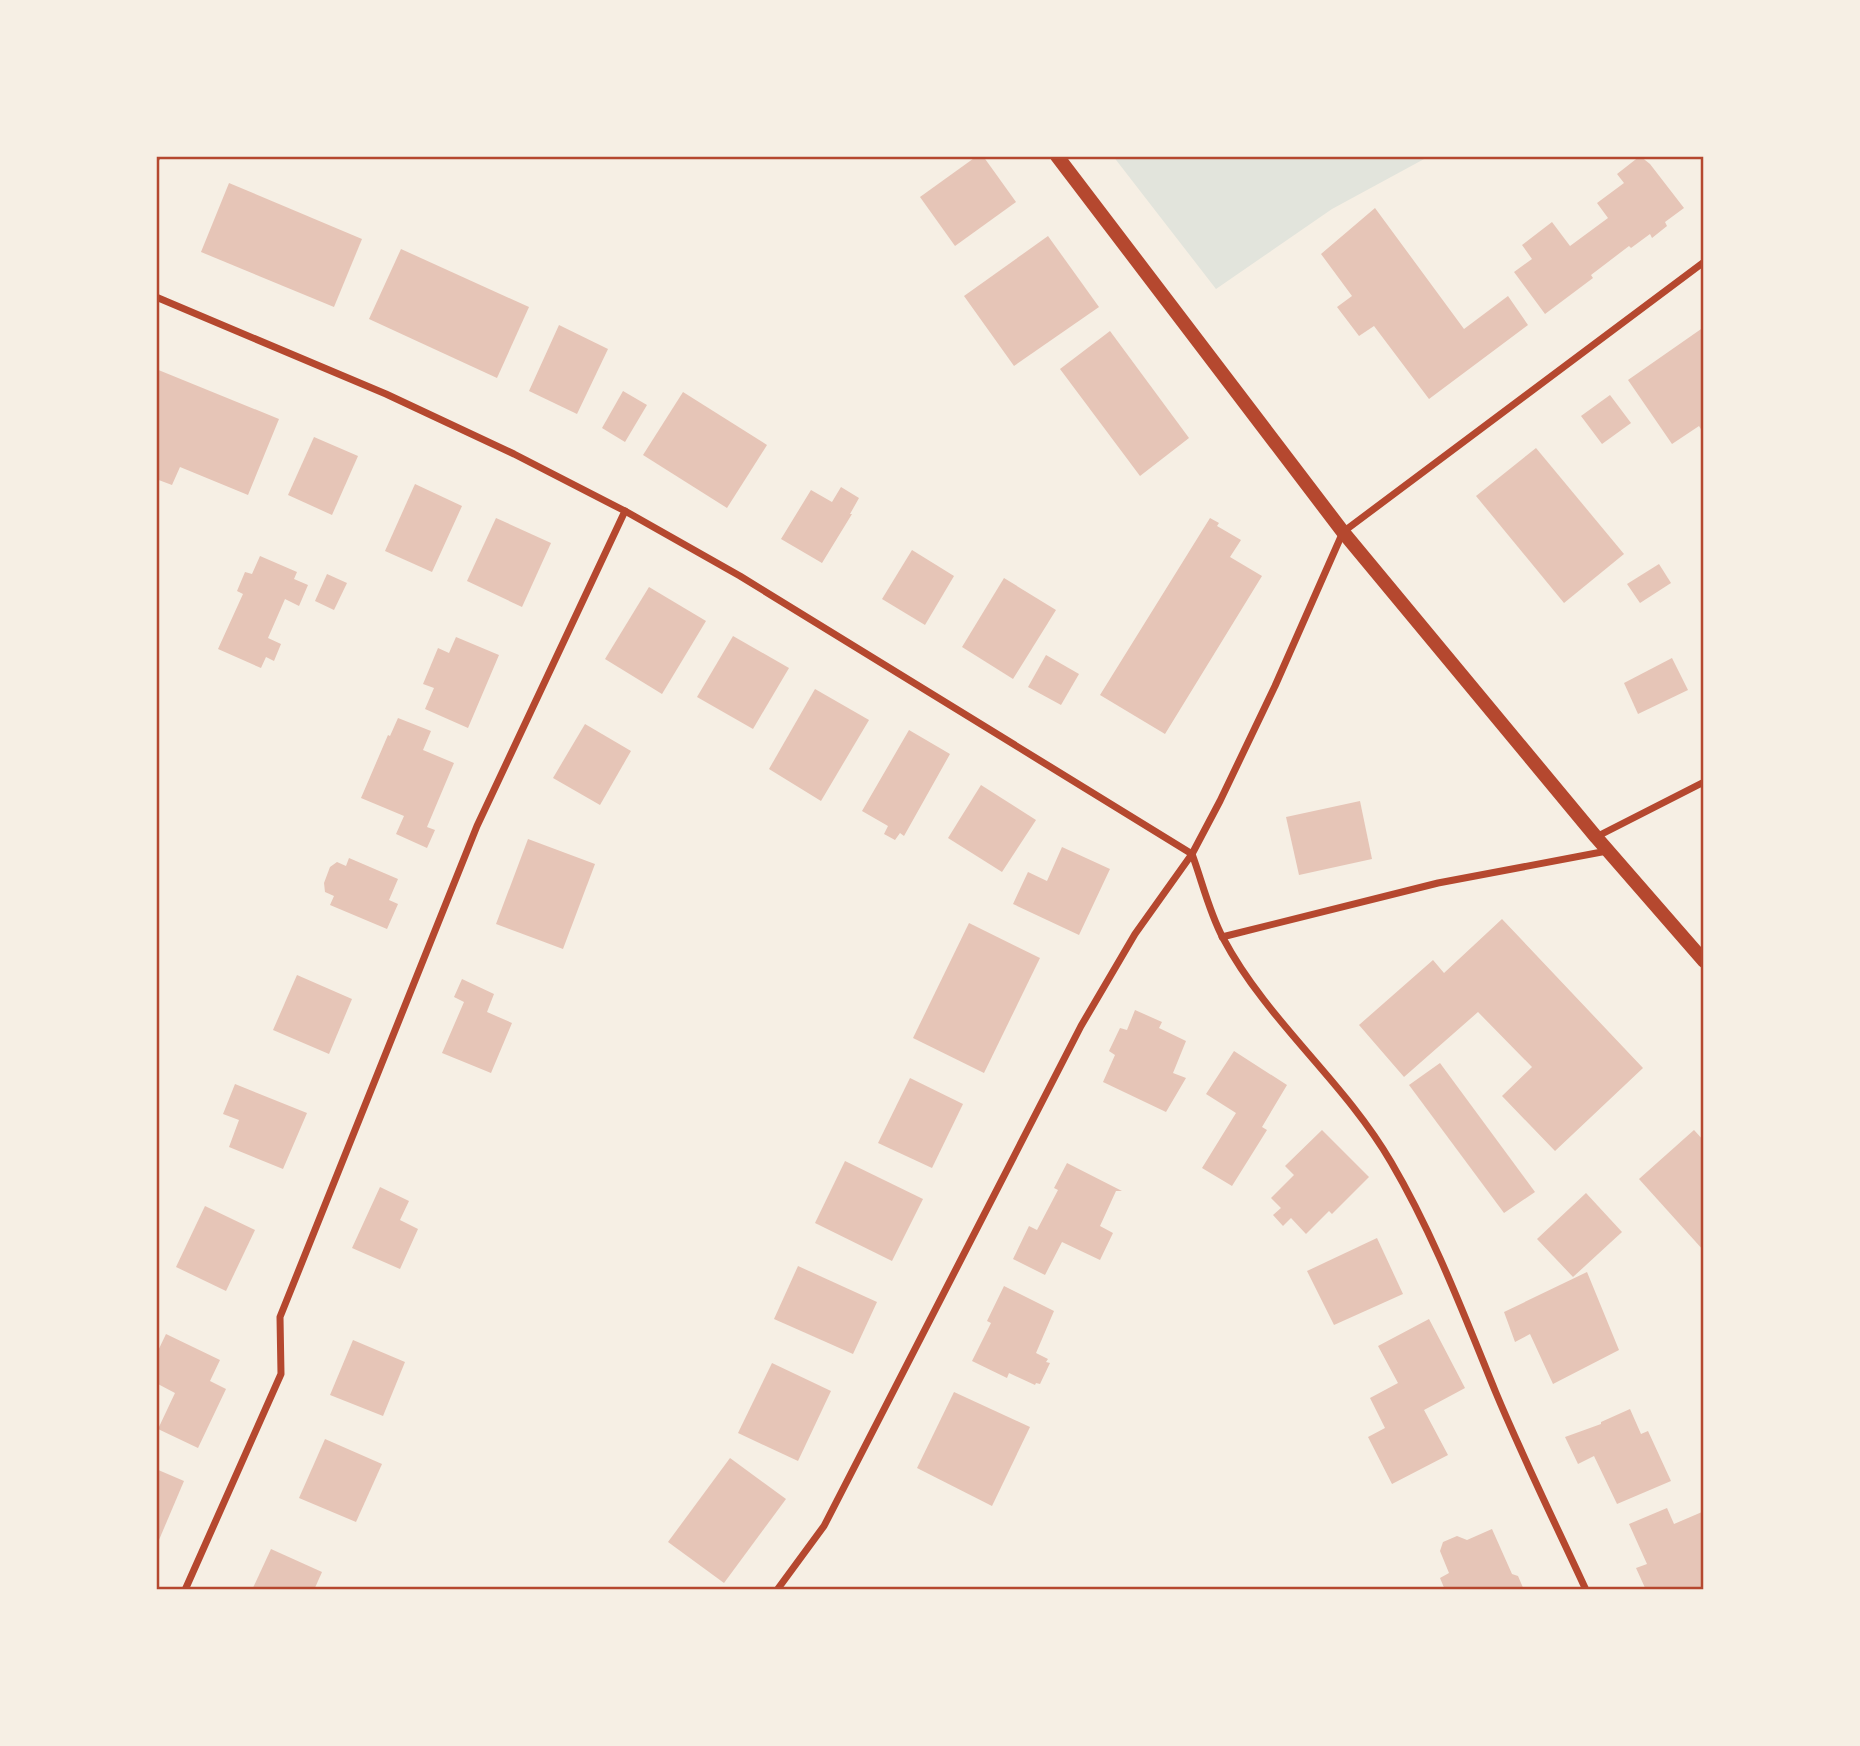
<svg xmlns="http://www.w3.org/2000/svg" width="1860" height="1746" font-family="'Open Sans',sans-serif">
	<rect width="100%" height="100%" fill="#f6efe4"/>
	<path fill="#e2e4dc" d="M1113,156H1447L1426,158L1332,209L1216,289Z"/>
	<g fill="#e6c5b7">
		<path d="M977,156H983L1016,202L955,246L920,197Z"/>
		<path d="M1640,156L1650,164L1684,208L1665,222L1667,226L1652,238L1650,234L1631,248L1629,246L1591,275L1593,278L1545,314L1514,272L1532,259L1522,245L1552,222L1570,246L1608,218L1597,203L1624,183L1617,174Z"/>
		<path d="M229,183L362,239L334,307L201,252Z"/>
		<path d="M1375,208L1464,329L1508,296L1528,325L1429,399L1374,326L1359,336L1337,307L1352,296L1321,254Z"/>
		<path d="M1048,236L1099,307L1014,366L964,296Z"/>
		<path d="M401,249L529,307L497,378L369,319Z"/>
		<path d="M559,325L608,349L577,414L529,391Z"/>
		<path d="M1704,327V434L1699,426L1672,444L1628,380Z"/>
		<path d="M1110,331L1189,438L1140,476L1060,369Z"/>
		<path d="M156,369L279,419L248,495L180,467L172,485L156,479Z"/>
		<path d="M623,391L647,405L625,442L602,428Z"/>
		<path d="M683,392L767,445L727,508L643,455Z"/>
		<path d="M1610,395L1631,423L1602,444L1581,416Z"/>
		<path d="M314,437L358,456L332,515L288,495Z"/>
		<path d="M1536,448L1624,554L1564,603L1476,496Z"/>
		<path d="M415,484L462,506L432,572L385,551Z"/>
		<path d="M841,487L859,498L850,514H852L822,563L781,539L811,490L832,502Z"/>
		<path d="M496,518L551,543L522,607L467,581Z"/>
		<path d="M1210,518L1219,523L1217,526L1241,540L1230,557L1262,576L1165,734L1100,695Z"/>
		<path d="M912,550L954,576L925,625L882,599Z"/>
		<path d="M260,556L297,572L294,579L308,585L299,606L285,599L268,638L281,644L274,661L266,657L261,668L218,649L243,594L237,591L245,572L252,574Z"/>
		<path d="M1659,564L1671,583L1640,603L1627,584Z"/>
		<path d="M327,574L347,583L334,610L315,601Z"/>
		<path d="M1004,578L1056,610L1013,679L962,647Z"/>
		<path d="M649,587L706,621L662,694L605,659Z"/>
		<path d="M733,636L789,668L753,729L697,697Z"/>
		<path d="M456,637L499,655L468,728L425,709L434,688L423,684L438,648L449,653Z"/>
		<path d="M1046,655L1079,674L1061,705L1028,687Z"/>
		<path d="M1672,658L1688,690L1638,714L1624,683Z"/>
		<path d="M815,689L869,720L821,801L769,769Z"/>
		<path d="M398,718L431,731L423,750L454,763L427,827L435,830L427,848L396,834L404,816L361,798L388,735L390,736Z"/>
		<path d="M585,724L631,751L600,805L553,778Z"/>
		<path d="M909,730L950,754L904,836L900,833L895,840L884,834L888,826L862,811Z"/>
		<path d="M981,785L1036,820L1002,872L948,838Z"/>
		<path d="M1360,801L1372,859L1299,875L1286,817Z"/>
		<path d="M528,839L595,864L563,949L496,924Z"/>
		<path d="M1062,847L1110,869L1079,935L1013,904L1028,872L1047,881Z"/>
		<path d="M349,858L398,879L389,900L398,904L387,929L330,905L334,896L325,892L324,883L330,867L337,862L346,866Z"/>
		<path d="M1502,919L1643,1068L1555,1151L1502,1096L1532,1067L1478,1012L1404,1077L1359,1025L1433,960L1444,973Z"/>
		<path d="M969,923L1040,958L984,1073L913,1038Z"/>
		<path d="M297,975L352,999L329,1054L273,1030Z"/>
		<path d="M462,979L494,994L487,1012L512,1023L491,1073L442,1053L464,1002L454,997Z"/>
		<path d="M1135,1010L1162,1022L1159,1028L1186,1041L1173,1073L1186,1078L1166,1112L1103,1082L1115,1055L1109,1051L1120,1028L1127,1030Z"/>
		<path d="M1234,1051L1287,1085L1262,1127L1267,1130L1232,1186L1202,1168L1236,1113L1206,1094Z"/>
		<path d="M1440,1063L1535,1192L1504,1213L1409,1085Z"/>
		<path d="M910,1078L963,1104L932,1168L878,1143Z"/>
		<path d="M235,1084L307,1113L283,1169L229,1147L239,1120L223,1114Z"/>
		<path d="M1322,1130L1369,1177L1332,1214L1329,1211L1306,1234L1291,1218L1283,1226L1273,1215L1281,1208L1271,1198L1294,1175L1285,1166Z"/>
		<path d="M1694,1130L1704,1141V1251L1639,1179Z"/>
		<path d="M845,1161L923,1199L892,1261L815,1223Z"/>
		<path d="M1067,1163L1122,1191H1116L1100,1226L1113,1233L1100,1260L1062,1242L1045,1275L1013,1259L1029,1226L1037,1230L1058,1190L1054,1188Z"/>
		<path d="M380,1187L409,1201L400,1220L418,1229L400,1269L352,1248Z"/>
		<path d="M1586,1193L1622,1232L1573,1277L1537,1239Z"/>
		<path d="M205,1206L255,1230L226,1291L176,1267Z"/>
		<path d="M1377,1238L1403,1294L1334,1325L1307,1271Z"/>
		<path d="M798,1266L877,1302L853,1354L774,1319Z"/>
		<path d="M1587,1272L1619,1350L1553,1384L1530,1334L1515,1342L1504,1312Z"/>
		<path d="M1004,1286L1054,1311L1036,1353L1048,1359L1046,1362L1050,1363L1040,1384L1036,1383L1035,1385L1009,1373L1007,1378L972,1361L991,1323L987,1321Z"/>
		<path d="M1429,1319L1465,1388L1424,1410L1448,1455L1392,1484L1368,1437L1385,1428L1370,1398L1398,1383L1378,1346Z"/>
		<path d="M166,1334L220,1360L210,1381L226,1389L198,1448L158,1429L175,1393L156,1383V1355Z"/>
		<path d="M353,1340L405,1362L383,1416L330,1395Z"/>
		<path d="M772,1363L831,1391L798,1461L738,1433Z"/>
		<path d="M954,1392L1030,1427L992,1506L917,1468Z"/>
		<path d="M1630,1409L1641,1434L1648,1431L1671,1481L1617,1504L1594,1456L1578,1464L1565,1437L1601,1424V1422Z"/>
		<path d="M325,1439L382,1464L356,1522L299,1498Z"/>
		<path d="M730,1458L786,1499L724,1583L668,1542Z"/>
		<path d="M156,1469L184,1481L156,1547Z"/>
		<path d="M1667,1508L1674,1524L1702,1512L1704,1517V1590H1646L1636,1568L1647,1564L1629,1524Z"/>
		<path d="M1492,1529L1512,1574L1518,1576L1524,1590H1445L1440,1578L1449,1573L1440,1551L1443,1542L1457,1536L1467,1540Z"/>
		<path d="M271,1549L322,1572L314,1590H252Z"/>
	</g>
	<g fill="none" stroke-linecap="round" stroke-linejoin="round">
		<g stroke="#b5482f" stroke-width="7">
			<path d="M156,159L157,156"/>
			<path d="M156,297L386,394L514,454L625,511L740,576L1192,854"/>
			<path d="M1596,837L1704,782"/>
			<path d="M1192,854C1202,881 1209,912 1223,938C1267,1021 1344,1081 1391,1162C1434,1235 1464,1315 1496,1393C1524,1460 1556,1525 1586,1590"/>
			<path d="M1222,937L1438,883L1607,851"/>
			<path d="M185,1590L281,1374L280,1317L477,826L625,511"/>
			<path d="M777,1590L824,1526L1081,1026L1135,934L1192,854L1220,801L1275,686L1343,532L1704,262"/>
		</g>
		<path stroke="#b5482f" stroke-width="14" d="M1057,156L1343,532L1596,837L1704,961"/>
	</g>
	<rect width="1860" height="1746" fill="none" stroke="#f6efe4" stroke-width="315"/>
	<rect x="158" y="158" width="1544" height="1430" fill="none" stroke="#b5482f" stroke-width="2.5"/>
</svg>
